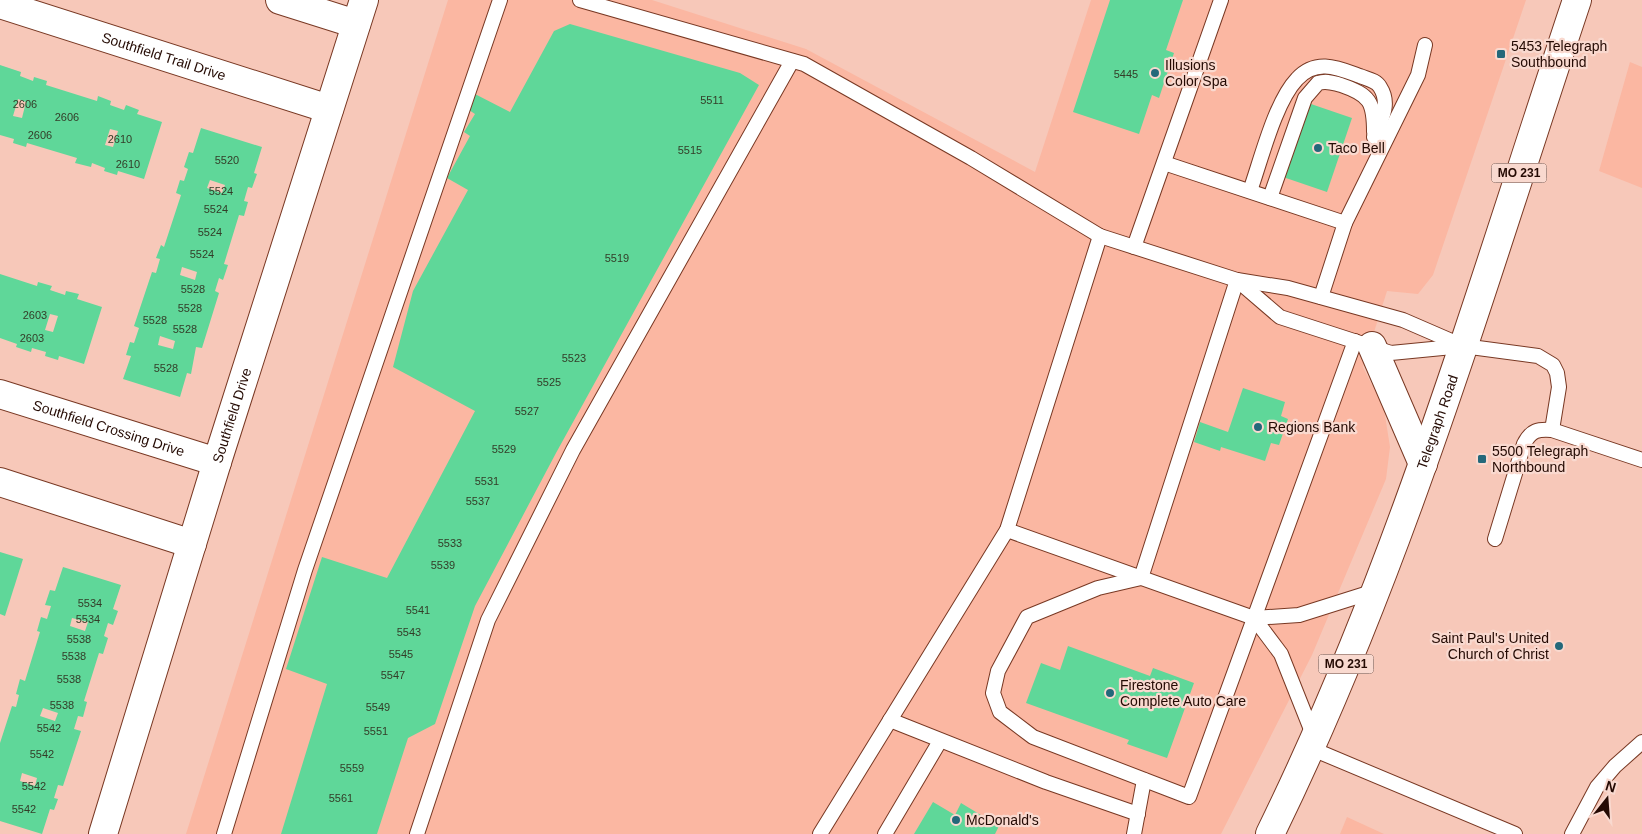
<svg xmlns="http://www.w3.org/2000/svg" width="1642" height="834" font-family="Arial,sans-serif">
	<rect width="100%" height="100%" fill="#f7c8b9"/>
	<g fill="#fbb7a2">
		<path d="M448,0H652L806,49L1035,172L1091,0H1526L1433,275L1418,294L1387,291L1363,367L1384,409L1390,447L1386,479L1312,655L1221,834H186Z"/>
		<path d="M1630,62L1642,67V188L1599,171Z"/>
		<path d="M1347,817L1384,834H1340Z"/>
	</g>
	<g fill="#5fd799" fill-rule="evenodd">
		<path d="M1110,0H1183L1166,50L1174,53L1159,98L1152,95L1139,134L1073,112Z"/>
		<path d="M570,24L740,73L759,85L556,453L475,606L435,724L408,738L377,834H281L327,684L286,669L322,557L387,578L475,411L393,367L413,291L468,190L447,178L470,136L464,132L475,114L466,108L473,93L510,112L554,31Z"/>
		<path d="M0,65L21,72L20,76L33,81L34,77L47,81L46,85L97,101L98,96L111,101L110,105L124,110L126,105L139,110L137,114L162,122L144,179L118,171L117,175L104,171L105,168L92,163L91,167L75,163L77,158L27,143L26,147L13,143L14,139L0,135ZM18,99L26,102L22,118L13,116ZM110,129L118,131L113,147L105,145Z"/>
		<path d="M1308,103L1352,118L1327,192L1283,177Z"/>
		<path d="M201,128L262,147L254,173L257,174L252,188L248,187L244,201L248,202L244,216L239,215L224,264L228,265L223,280L219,278L215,291L219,293L202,348L196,347L191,374L187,373L180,397L123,379L131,356L126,355L130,342L134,343L139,328L134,326L152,272L156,273L160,259L156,258L161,245L164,247L181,195L176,193L180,180L184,181L188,169L184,167L189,152L193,153ZM210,180L225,185L222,193L207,188ZM182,267L197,272L195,280L180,275ZM160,336L175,341L173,349L158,345Z"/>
		<path d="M0,274L37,286L38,282L52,286L50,290L65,295L66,291L79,294L77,299L102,307L84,364L59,356L58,360L45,356L46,352L32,348L31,352L16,347L17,344L0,338ZM50,314L58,316L53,332L45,330Z"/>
		<path d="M1243,388L1285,402L1281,416L1288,419L1279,445L1271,443L1265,461L1221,447L1220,451L1194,442L1200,422L1228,432Z"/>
		<path d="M0,552L23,559L5,616L0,614Z"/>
		<path d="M63,567L121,585L113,609L118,611L113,625L108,623L104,636L108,638L103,654L99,653L84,701L87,702L83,717L78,716L74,729L81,731L63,786L58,785L54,798L58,799L54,810L50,809L42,834L0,821V743L12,706L16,707L19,695L16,694L20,679L25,681L40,632L37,631L41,617L47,619L51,606L45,605L50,590L55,591ZM72,618L88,622L85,631L70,626ZM43,708L58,713L55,721L40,716ZM22,773L37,778L35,786L20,781Z"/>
		<path d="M1068,646L1150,676L1153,668L1194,683L1167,758L1127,744L1129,740L1026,703L1041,663L1060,670Z"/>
		<path d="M933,802L955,815L961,803L999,826L995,834H914Z"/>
	</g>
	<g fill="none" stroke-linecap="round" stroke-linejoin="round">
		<g stroke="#783823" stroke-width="16">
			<g id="service">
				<path d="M580,0L804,64L971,158L1100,236L1237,280L1288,288L1403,320L1463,346"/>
				<path d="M1164,163L1345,223"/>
				<path d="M1250,191C1261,160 1275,102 1297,79C1316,58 1338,68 1360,76C1367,79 1376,80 1380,87C1391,104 1381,121 1374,137"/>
				<path d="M1270,198L1305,98L1318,83C1327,80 1333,83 1341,85C1370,95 1374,102 1374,132"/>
				<path d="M1134,247L1221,0"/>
				<path d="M1237,280L1141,578L1098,588L1027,617L998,671L993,693L1000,712L1033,737L1189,797L1355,341"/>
				<path d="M1238,281L1280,317L1391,353L1463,346L1538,356L1553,365L1557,373L1559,387L1552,430"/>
				<path d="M1321,297L1345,223L1418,75L1425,45"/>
				<path d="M1007,530L1254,618L1299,615L1375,591"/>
				<path d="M1495,539L1524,444C1531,430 1538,429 1552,430L1642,460"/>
				<path d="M1254,618L1281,654L1314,737"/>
				<path d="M890,720L1046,782L1138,814"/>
				<path d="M1310,748L1515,834"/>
				<path d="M224,834L305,570L500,0"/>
				<path d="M417,834L488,620L573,450L792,61"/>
				<path d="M820,834L1007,530L1100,236"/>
				<path d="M885,834L940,741"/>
				<path d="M1134,834L1144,780"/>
				<path d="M1572,834L1597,787L1615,766L1642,742"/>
			</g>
		</g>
		<g stroke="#783823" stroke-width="30">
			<g id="minor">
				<path d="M280,0L356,24"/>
				<path id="s1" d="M0,4L329,109"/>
				<path id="s2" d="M0,394L217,462"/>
				<path d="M0,482L192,544"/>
				<path id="s3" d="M103,834L217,462L364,0"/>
			</g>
		</g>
		<g stroke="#783823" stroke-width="30">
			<g id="primary">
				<path d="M1372,346L1423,464"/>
				<path id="s4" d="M1270,834C1401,567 1483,281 1577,0"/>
			</g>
		</g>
		<use href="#service" stroke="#fff" stroke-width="14"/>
		<use href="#minor" stroke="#fff" stroke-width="28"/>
		<use href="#primary" stroke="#fff" stroke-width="28"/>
	</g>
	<g fill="#24687a" stroke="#f9d9cf" stroke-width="2">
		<rect x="1496" y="49" width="10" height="10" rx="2.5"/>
		<circle cx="1155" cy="73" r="5"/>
		<circle cx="1318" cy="148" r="5"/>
		<circle cx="1258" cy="427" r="5"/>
		<rect x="1477" y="454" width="10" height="10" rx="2.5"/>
		<circle cx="1559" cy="646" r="5"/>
		<circle cx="1110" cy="693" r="5"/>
		<circle cx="956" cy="820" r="5"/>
	</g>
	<g text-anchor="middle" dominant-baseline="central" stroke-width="4.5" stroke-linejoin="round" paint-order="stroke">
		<g font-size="11" fill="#333d28">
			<text x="1126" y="74">5445</text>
			<text x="712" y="100">5511</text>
			<text x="25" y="104">2606</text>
			<text x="67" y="117">2606</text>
			<text x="40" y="135">2606</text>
			<text x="120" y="139">2610</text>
			<text x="690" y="150">5515</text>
			<text x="227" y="160">5520</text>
			<text x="128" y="164">2610</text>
			<text x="221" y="191">5524</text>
			<text x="216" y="209">5524</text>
			<text x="210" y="232">5524</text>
			<text x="202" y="254">5524</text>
			<text x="617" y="258">5519</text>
			<text x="193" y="289">5528</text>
			<text x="190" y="308">5528</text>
			<text x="35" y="315">2603</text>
			<text x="155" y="320">5528</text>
			<text x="185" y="329">5528</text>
			<text x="32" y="338">2603</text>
			<text x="574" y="358">5523</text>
			<text x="166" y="368">5528</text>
			<text x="549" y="382">5525</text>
			<text x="527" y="411">5527</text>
			<text x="504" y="449">5529</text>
			<text x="487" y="481">5531</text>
			<text x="478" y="501">5537</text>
			<text x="450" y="543">5533</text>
			<text x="443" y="565">5539</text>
			<text x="90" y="603">5534</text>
			<text x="418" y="610">5541</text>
			<text x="88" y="619">5534</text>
			<text x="409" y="632">5543</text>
			<text x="79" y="639">5538</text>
			<text x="401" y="654">5545</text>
			<text x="74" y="656">5538</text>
			<text x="393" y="675">5547</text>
			<text x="69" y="679">5538</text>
			<text x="62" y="705">5538</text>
			<text x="378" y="707">5549</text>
			<text x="49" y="728">5542</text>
			<text x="376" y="731">5551</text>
			<text x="42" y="754">5542</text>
			<text x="352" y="768">5559</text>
			<text x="34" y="786">5542</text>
			<text x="341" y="798">5561</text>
			<text x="24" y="809">5542</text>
		</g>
		<g fill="#f9d9cf" stroke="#644840" stroke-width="1">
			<rect x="1491.5" y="163.5" width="55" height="19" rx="4"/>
			<rect x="1318.5" y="654.5" width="55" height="19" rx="4"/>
		</g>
		<g font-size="12" font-weight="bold" fill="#240a03">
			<text x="1519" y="173">MO 231</text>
			<text x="1346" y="664">MO 231</text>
		</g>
		<g font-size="14" fill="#240a03" stroke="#f9d9cf" text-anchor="start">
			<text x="1511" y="46">5453 Telegraph<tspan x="1511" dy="16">Southbound</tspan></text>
			<text x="1165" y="65">Illusions<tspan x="1165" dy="16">Color Spa</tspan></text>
			<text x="1328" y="148">Taco Bell</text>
			<text x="1268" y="427">Regions Bank</text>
			<text x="1492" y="451">5500 Telegraph<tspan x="1492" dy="16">Northbound</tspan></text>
			<text x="1549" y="638" text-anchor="end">Saint Paul's United<tspan x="1549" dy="16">Church of Christ</tspan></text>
			<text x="1120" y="685">Firestone<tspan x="1120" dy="16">Complete Auto Care</tspan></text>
			<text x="966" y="820">McDonald's</text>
		</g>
		<g font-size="14" fill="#240a03" stroke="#f9d9cf">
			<text stroke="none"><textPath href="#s1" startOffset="172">Southfield Trail Drive</textPath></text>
			<text stroke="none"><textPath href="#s3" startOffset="438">Southfield Drive</textPath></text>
			<text stroke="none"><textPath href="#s4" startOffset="445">Telegraph Road</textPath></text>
			<text stroke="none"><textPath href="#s2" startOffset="114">Southfield Crossing Drive</textPath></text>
		</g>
	</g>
	<g transform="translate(1607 799) rotate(17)" stroke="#f9d9cf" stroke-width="4" paint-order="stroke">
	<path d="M0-4L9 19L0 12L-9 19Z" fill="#240a03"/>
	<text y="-8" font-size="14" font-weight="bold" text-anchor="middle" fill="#240a03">N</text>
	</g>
</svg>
